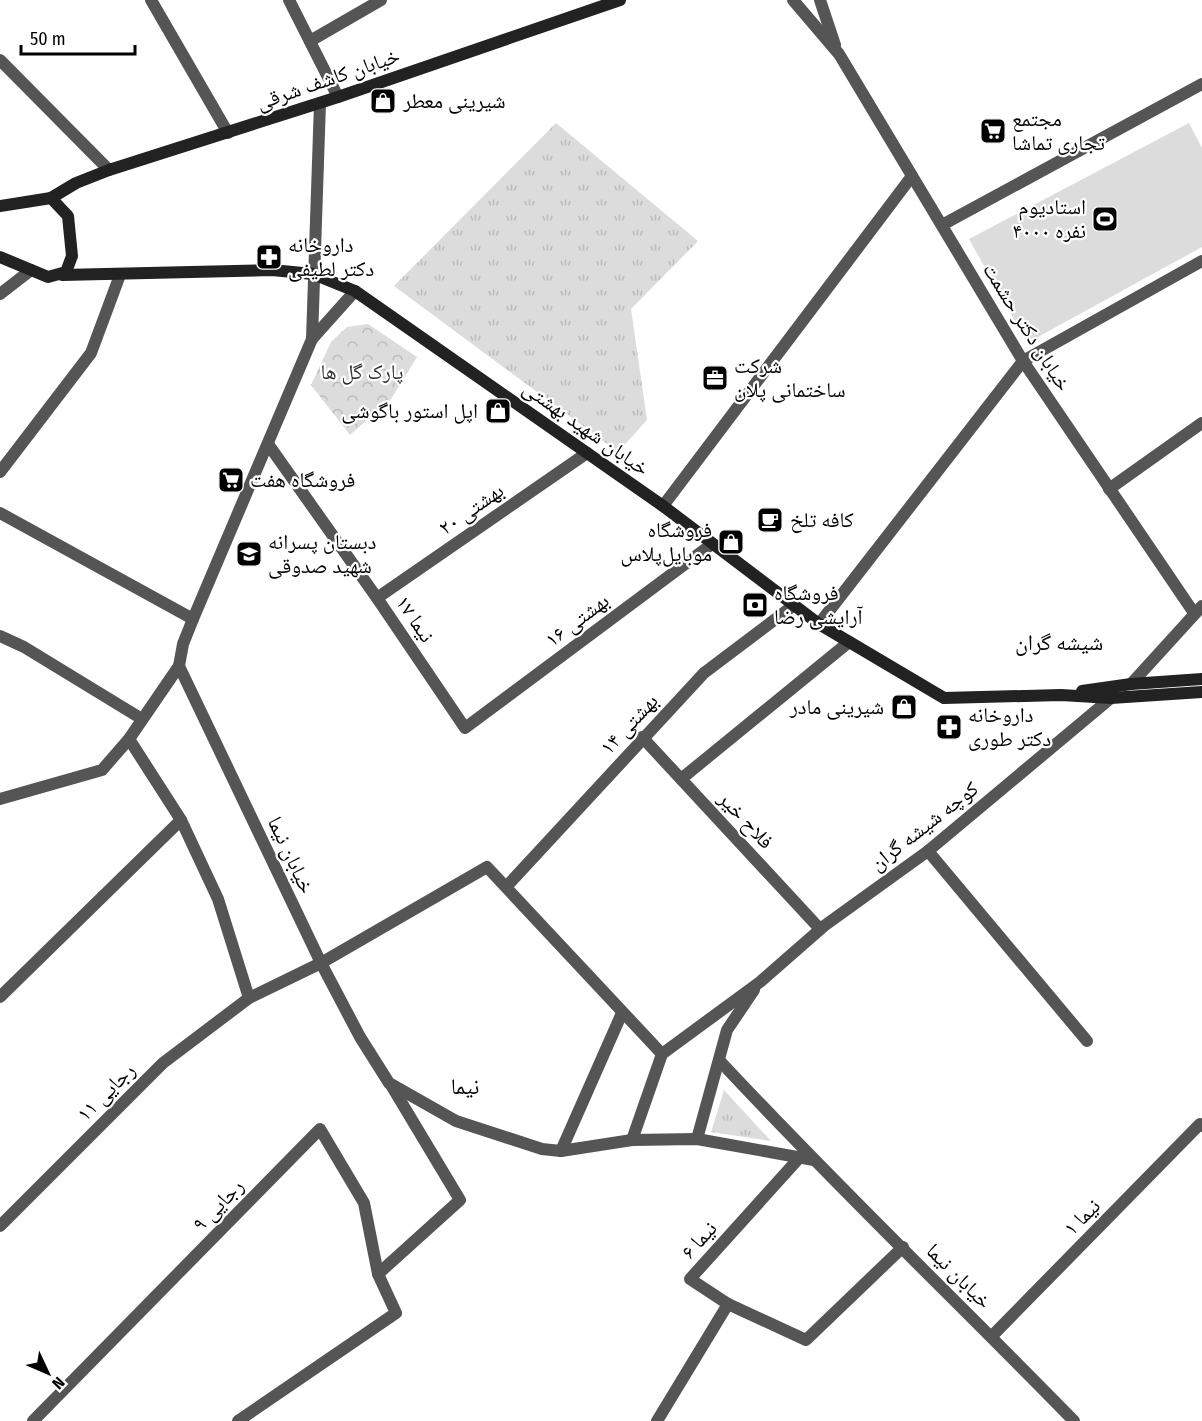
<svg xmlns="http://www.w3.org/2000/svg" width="1202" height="1421" font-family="'Fira Sans Condensed','Noto Naskh Arabic',sans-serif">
	<defs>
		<pattern id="grass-tufts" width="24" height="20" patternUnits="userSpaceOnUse" patternTransform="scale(1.5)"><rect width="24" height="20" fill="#dcdcdc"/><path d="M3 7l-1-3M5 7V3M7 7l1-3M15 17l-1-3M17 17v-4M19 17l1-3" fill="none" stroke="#bbb"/></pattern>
		<pattern id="park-crowns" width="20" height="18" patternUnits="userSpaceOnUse" patternTransform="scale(1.5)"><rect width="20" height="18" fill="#dcdcdc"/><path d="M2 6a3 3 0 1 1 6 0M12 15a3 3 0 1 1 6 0" fill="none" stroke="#bbb"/></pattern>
	</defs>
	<rect width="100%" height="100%" fill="#fff"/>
	<g fill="url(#grass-tufts)">
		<path d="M556,123L698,241L631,309L647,420L618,452L394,286Z"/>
		<path d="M724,1090L771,1141L711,1132Z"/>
	</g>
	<path fill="url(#park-crowns)" d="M368,324L417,357L391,399L350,435L311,385L331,342L347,327Z"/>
	<path fill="#dcdcdc" d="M1189,123L1202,148V247L1027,343L969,239Z"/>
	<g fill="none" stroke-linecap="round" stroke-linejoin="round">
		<g stroke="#555" stroke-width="12">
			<path d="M151,0L228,133"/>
			<path d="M793,0L839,54L1023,361L1194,613"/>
			<path d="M820,0L835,45"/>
			<path d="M310,41L381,0"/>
			<path d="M0,60L109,170"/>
			<path d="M942,225L1202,84"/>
			<path d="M355,291L312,339L193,619L183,644L179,666L321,963L360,1037L389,1083L456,1121L542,1149L561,1151L632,1140L697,1139L814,1160"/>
			<path d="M0,294L31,270"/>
			<path d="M312,339L320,103"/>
			<path d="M268,444L377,598L465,728L712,544"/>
			<path d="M0,472L91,353L120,275"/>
			<path d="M1109,489L1202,423"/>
			<path d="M663,506L912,176"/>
			<path d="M0,513L193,619"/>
			<path d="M377,598L587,453"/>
			<path d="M819,624L1023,361L1202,261"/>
			<path d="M0,636L24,647L142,719"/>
			<path d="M1131,684L1202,606"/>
			<path d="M642,737L820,929"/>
			<path d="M129,739L181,820L218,899L249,998"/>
			<path d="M681,779L849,642"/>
			<path d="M0,799L102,770L129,739L179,666"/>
			<path d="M928,851L1087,1041"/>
			<path d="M507,886L704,673L794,605"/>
			<path d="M0,997L181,820"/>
			<path d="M719,1060C834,1184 956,1300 1074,1421"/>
			<path d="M697,1139L727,1030L754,990"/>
			<path d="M632,1140L662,1054L760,982L824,926L928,851L1111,698"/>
			<path d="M561,1151L622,1013"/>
			<path d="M800,1157L690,1279L728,1304L806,1340L903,1247"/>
			<path d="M0,1226L163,1063L249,998L321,963L487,867L662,1054"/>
			<path d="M378,1274L460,1200L391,1085"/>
			<path d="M992,1336L1200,1124L1202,1126"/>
			<path d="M33,1421L320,1129L364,1203L378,1274L396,1313L238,1421"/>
			<path d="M657,1421L728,1304"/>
		</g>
		<path stroke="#555" stroke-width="12" d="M289,0L338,97"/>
		<g stroke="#222" stroke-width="12">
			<path d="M51,198L76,183L109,170L338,97L620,0"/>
			<path d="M0,206L51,198L68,216L72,256L66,272L48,277L0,257"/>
			<path d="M62,275L272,270L313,274L355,291L663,506L819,624L944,698L1061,695L1111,698L1202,692"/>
			<path d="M1082,691L1131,684L1202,679"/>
		</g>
	</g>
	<defs>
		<g id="shop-square" transform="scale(1.35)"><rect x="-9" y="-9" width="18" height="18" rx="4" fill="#000" stroke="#fff"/><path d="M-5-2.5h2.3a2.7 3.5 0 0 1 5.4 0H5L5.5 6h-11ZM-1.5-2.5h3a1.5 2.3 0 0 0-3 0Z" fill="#fff"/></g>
		<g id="supermarket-square" transform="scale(1.35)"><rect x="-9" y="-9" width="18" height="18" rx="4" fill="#000" stroke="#fff"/><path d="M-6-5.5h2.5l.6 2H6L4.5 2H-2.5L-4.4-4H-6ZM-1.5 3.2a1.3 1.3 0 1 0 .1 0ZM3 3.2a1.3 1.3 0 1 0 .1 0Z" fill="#fff"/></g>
		<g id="stadium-square" transform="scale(1.35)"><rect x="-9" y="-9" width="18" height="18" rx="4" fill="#000" stroke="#fff"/><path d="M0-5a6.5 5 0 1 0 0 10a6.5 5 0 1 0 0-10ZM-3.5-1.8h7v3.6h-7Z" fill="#fff"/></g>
		<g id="pharmacy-square" transform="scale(1.35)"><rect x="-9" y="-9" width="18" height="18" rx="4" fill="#000" stroke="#fff"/><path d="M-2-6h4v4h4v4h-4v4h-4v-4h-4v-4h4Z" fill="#fff"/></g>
		<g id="office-square" transform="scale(1.35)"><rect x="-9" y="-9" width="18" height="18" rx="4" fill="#000" stroke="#fff"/><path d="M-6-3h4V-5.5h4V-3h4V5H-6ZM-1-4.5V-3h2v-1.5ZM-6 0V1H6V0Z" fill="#fff"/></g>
		<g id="cafe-square" transform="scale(1.35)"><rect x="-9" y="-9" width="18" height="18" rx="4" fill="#000" stroke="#fff"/><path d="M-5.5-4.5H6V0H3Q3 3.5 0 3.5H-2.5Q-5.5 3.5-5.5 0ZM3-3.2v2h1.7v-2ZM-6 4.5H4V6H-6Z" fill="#fff"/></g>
		<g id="school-square" transform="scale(1.35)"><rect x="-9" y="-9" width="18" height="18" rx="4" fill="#000" stroke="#fff"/><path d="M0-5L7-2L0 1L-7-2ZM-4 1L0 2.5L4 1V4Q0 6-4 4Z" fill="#fff"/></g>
		<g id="bank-square" transform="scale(1.35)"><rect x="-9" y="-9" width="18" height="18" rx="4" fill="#000" stroke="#fff"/><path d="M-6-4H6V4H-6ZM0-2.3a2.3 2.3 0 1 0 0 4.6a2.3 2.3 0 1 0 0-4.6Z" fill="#fff"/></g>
	</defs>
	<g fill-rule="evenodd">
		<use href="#shop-square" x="383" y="101"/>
		<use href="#supermarket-square" x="993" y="131"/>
		<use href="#stadium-square" x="1105" y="219"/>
		<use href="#pharmacy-square" x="269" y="257"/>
		<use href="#office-square" x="715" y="378"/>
		<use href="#shop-square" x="498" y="411"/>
		<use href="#supermarket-square" x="231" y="480"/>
		<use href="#cafe-square" x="770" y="520"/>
		<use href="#shop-square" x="731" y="542"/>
		<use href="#school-square" x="249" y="554"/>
		<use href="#bank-square" x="755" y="605"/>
		<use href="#shop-square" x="904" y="707"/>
		<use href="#pharmacy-square" x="949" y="727"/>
	</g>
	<g text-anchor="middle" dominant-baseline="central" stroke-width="4.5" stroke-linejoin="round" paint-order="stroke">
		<g font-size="21" fill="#000" stroke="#fff">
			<text transform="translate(328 79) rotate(-19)">خیابان کاشف شرقی</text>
			<text transform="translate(1027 327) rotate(58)">خیابان دکتر حشمت</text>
			<text transform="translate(586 428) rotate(35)">خیابان شهید بهشتی</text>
			<text transform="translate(471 509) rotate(-35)">بهشتی ۲۰</text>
			<text transform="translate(415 619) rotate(56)">نیما ۱۷</text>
			<text transform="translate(577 620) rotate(-37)">بهشتی ۱۶</text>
			<text transform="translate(629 724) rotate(-47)">بهشتی ۱۴</text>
			<text transform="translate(746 820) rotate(47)">فلاح خیر</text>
			<text transform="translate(924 826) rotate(-38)">کوچه شیشه گران</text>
			<text transform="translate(291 855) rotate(65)">خیابان نیما</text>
			<text transform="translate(106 1092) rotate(-45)">رجایی ۱۱</text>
			<text transform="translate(218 1205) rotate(-46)">رجایی ۹</text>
			<text transform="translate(1082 1217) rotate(-45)">نیما ۱</text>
			<text transform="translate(699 1240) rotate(-48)">نیما ۶</text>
			<text transform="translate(959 1276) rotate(45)">خیابان نیما</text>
		</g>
		<g font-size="21" fill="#000" stroke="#fff" text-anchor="start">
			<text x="403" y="101">شیرینی معطر</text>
			<text x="1012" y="119">مجتمع<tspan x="1012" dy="24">تجاری تماشا</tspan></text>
			<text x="1086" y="207" text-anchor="end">استادیوم<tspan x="1086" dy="24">۴۰۰۰ نفره</tspan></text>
			<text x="288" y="245">داروخانه<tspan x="288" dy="24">دکتر لطیفی</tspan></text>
			<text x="734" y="366">شرکت<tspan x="734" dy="24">ساختمانی پلان</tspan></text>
			<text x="478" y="411" text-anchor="end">اپل استور باگوشی</text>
			<text x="250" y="480">فروشگاه هفت</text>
			<text x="790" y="520">کافه تلخ</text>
			<text x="712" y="530" text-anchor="end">فروشگاه<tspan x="712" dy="24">موبایل‌پلاس</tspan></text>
			<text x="268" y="542">دبستان پسرانه<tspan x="268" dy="24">شهید صدوقی</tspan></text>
			<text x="774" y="593">فروشگاه<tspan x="774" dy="24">آرایشی رضا</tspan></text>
			<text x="884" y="707" text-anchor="end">شیرینی مادر</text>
			<text x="968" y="715">داروخانه<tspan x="968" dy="24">دکتر طوری</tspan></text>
		</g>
		<g font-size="21" fill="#333" stroke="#fff">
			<text x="362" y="372">پارک گل ها</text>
		</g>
		<g font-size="22" fill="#000" stroke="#fff">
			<text x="1059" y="642">شیشه گران</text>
			<text x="465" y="1086">نیما</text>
		</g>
	</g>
	<g transform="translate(48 1373) rotate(134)" stroke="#ffffff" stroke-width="4.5" paint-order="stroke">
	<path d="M0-4.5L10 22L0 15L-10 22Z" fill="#000000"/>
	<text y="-9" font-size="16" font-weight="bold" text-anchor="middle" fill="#000000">N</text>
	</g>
	<path d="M21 45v9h114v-9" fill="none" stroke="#000000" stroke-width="3"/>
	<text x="30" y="45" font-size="18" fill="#000000" stroke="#ffffff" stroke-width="4.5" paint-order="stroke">50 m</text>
</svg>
